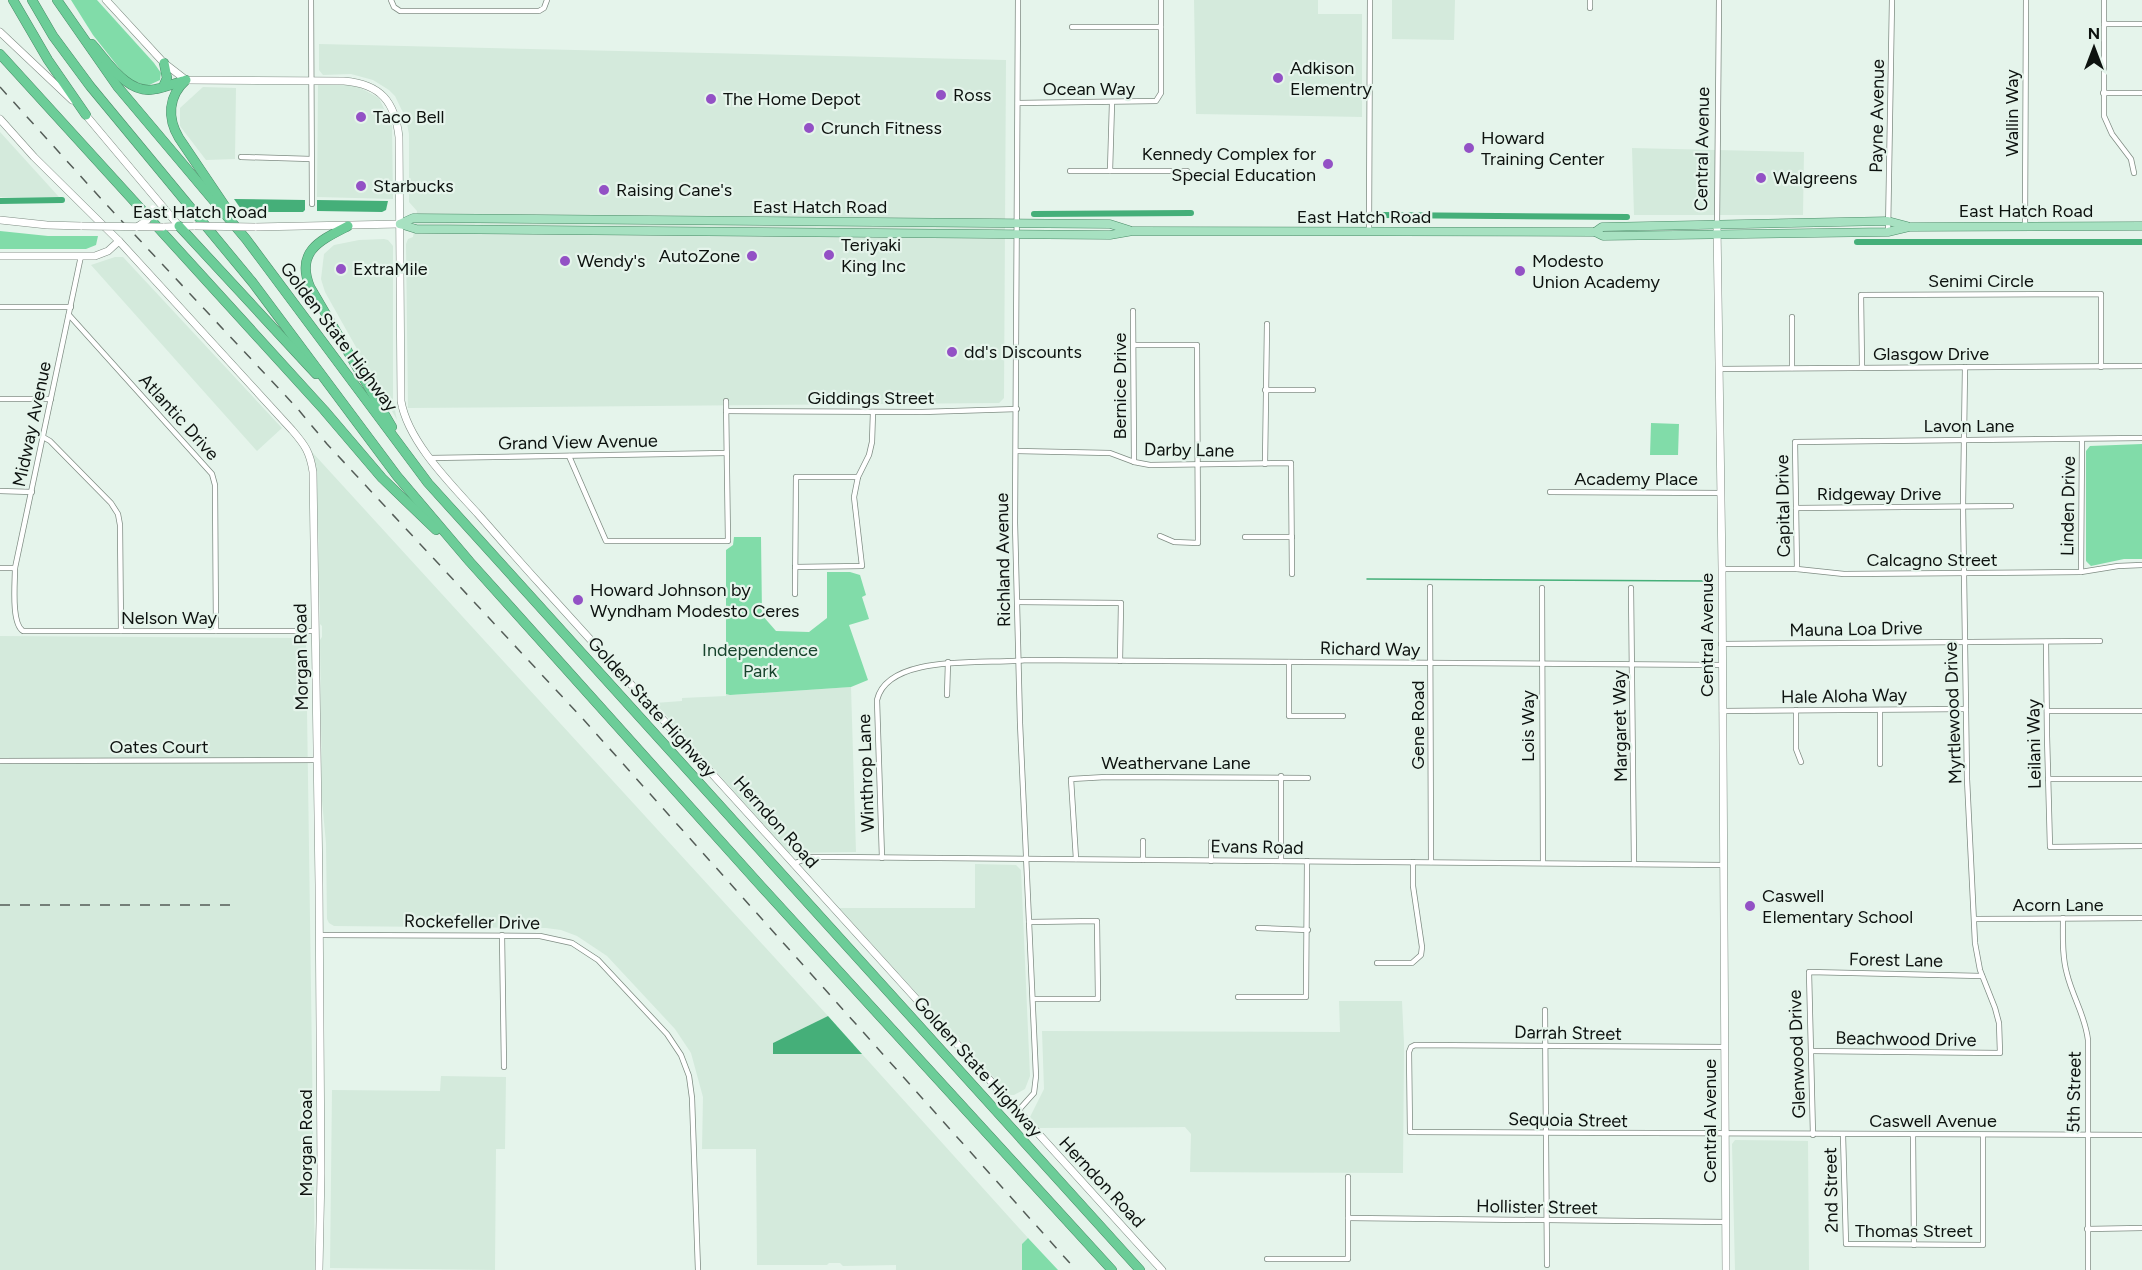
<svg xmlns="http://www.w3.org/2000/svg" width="2142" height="1270" font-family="Figtree,sans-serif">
	<rect width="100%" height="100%" fill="#e5f4eb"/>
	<g fill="#d4eadc">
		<path d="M1194,0H1318V14H1362V117L1196,114Z"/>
		<path d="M1392,0H1455L1454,40L1392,39Z"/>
		<path d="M319,44L1006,60L1004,398L999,403L408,408L406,244L408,239L413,237L417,211L409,202V134L406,119L395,96L389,90L373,80L351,74L323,75L319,70Z"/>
		<path d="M318,85H355L379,98L392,126L393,199L317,197Z"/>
		<path d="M203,87L236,88L235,159L206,160L180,126V108Z"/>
		<path d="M0,132L59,197H0Z"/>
		<path d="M1632,148L1804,152L1803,215H1634Z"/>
		<path d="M384,239L388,240L393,246V401L397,420L325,292L321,279L324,254L334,245L359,240Z"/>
		<path d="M115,257H123L282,428L257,451L91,265Z"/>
		<path d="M312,452L828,1016L773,1043V1054H862L1028,1238L1022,1244V1270H896V1265L843,1266L840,1263H829L827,1265H757L756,1149H702L703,1097L691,1053L675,1029L607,956L577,936L561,930L546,928L334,926L329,923L327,919L326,843L322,801L320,640L322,637V626L320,624L317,476Z"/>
		<path d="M0,636L306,638L315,1270H0Z"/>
		<path d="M851,687L856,852L789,853L655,703L682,701V698L726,696V694L731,695Z"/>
		<path d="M975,864L1016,865L1021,870L1030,1076L1025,1089L1014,1095H1010L839,908H975Z"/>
		<path d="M1339,1001H1402L1404,1043L1403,1173L1190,1172L1191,1134L1185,1127L1039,1128L1030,1117L1044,1089L1042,1031L1340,1032Z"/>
		<path d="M441,1076L506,1077L505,1149H496L495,1270L330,1268L332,1090L440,1091Z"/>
		<path d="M1735,1140L1808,1141L1809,1270H1735L1732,1144Z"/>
	</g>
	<g fill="#81dca9">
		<path d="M71,0H97L154,63L161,73L160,80L147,86L131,80L123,73L93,35Z"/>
		<path d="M0,231L48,236H98L96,245L86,249H0Z"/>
		<path d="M1651,423L1679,424L1678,455H1650Z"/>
		<path d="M2142,444V559H2124L2091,566L2086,561V451L2090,446Z"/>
		<path d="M734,537H761L762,615L776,631L809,632L827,618V572H850L860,575L866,595L862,597L869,619L849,625L868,680L851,687L730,695L726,694V550L733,545Z"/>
		<path d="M1028,1238L1058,1270H1022V1244Z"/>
	</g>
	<g fill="#45af79">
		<path d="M234,199L305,200V210L303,212H243Z"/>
		<path d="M317,200L388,201L386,210L382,212L317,211Z"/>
		<path d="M828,1016L862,1054H773V1043Z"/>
	</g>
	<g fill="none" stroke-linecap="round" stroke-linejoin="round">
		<path stroke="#45af79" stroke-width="1.5" d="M1367,579L1707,581"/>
		<g stroke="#45af79" stroke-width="6">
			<path d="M0,201L62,200"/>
			<path d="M1034,214L1191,213"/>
			<path d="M1380,215L1627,217"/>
			<path d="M1857,242H2142"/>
		</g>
		<g stroke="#7f8c83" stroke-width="6">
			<g id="street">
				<path d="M311,0L312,204"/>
				<path d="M391,0L394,7L400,11H539L544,8L547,0"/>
				<path d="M1590,0V8"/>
				<path d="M2104,0V116L2112,134L2131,159L2134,173"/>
				<path d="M2104,24H2142"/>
				<path d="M1072,27H1161"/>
				<path d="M2103,93H2142"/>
				<path d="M1018,103L1156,101L1161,93V0"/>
				<path d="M241,157L311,159"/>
				<path d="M1070,171H1187"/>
				<path d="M1110,171L1112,103"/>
				<path d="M1717,225L1719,0"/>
				<path d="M2025,226L2026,0"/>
				<path d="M1369,231L1370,0"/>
				<path d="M1888,232L1892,0"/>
				<path d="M81,256L15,568C15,583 11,623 23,631H315"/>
				<path d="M0,307H71"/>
				<path d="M1133,311L1134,462"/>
				<path d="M69,315L212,474L215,485L216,631"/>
				<path d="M1792,317V368"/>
				<path d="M1134,345H1197L1198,543L1174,542L1160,536"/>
				<path d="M1862,367L1861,295L2101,294V367"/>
				<path d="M1720,369L2142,366"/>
				<path d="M1265,390H1313"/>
				<path d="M0,399H51"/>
				<path d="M726,411L922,412L1017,409"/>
				<path d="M43,437L50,441L111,503L118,514L120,525L121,631"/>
				<path d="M1017,451L1110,453L1134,462L1150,465L1291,463L1292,574"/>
				<path d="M569,456L606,541H728L726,401"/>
				<path d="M430,458L726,453"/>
				<path d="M1265,464L1267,324"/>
				<path d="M0,491L32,492"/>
				<path d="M1550,492L1721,493"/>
				<path d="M1796,508L2011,506"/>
				<path d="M1245,537H1292"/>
				<path d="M795,567L862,566L854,497L858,477L869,455L872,442L873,412"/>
				<path d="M0,568H15"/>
				<path d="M1722,569H1797L1844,574L2081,572L2118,566L2142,565"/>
				<path d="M1797,569L1795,442L2142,438"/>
				<path d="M2081,572L2082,440"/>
				<path d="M1430,587L1431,862"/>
				<path d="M1542,588L1543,863"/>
				<path d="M1631,588L1634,864"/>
				<path d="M795,594L796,477H858"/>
				<path d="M1018,602L1121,603L1120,661"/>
				<path d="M2046,642L2047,736L2050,847L2142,846"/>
				<path d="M1721,644L2100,641"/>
				<path d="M1289,662V716H1343"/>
				<path d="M947,695L948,662"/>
				<path d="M1796,710V749L1801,762"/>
				<path d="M1880,710V764"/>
				<path d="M1722,711L1966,709"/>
				<path d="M2047,711H2142"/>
				<path d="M0,761L317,760"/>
				<path d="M2048,779H2142"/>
				<path d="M882,858L877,700C888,652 990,665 1026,660L1721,665"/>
				<path d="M1076,859L1071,779L1106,777L1308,778"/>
				<path d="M1143,860V841"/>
				<path d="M1211,861V842"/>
				<path d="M1281,861V776"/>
				<path d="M793,864L810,857H834L1724,865"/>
				<path d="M2063,918C2063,937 2062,956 2067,974C2073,998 2085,1015 2088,1040V1270"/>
				<path d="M1975,919L2142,918"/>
				<path d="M1029,922L1097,921L1098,999H1033"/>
				<path d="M1258,928L1308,930"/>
				<path d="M320,935L540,936L572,943L598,960L667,1034L681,1055L689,1076L692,1098L698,1270"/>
				<path d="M502,935L504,1067"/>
				<path d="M1377,963H1412L1421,955L1422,947L1413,886V862"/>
				<path d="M1238,997H1306L1307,861"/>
				<path d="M1545,1010L1547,1265"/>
				<path d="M1725,1047L1415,1045L1411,1047L1409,1052L1410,1132L2142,1135"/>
				<path d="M1812,1051L2000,1053L1999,1023L1995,1008L1980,970L1975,943L1967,779L1963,506L1965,367"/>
				<path d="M1017,1112L1034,1093L1036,1076L1020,723L1015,523L1018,0"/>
				<path d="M1813,1135L1809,972L1982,976"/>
				<path d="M1843,1135L1846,1244L1983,1245V1135"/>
				<path d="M1913,1135L1914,1245"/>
				<path d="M1348,1218L1726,1222"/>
				<path d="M2087,1229L2142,1228"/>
				<path d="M1267,1259H1348V1177"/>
			</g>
		</g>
		<g stroke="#7f8c83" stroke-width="8">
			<g id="secondary">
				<path d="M106,0L164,63L186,80L344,81C381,84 395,102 399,137L401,401C408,442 451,484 478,514C499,538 519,561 540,584L1162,1270"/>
				<path d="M0,32L72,100"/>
				<path d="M84,113L179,226"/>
				<path d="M0,119L34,157L119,241L292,430C305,445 310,452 313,472L319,884L321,1173L319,1270"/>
				<path d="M0,220L47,225L82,226"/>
				<path d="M1717,225L1722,569L1726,1270"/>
				<path d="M163,227L195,226"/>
				<path d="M255,227L400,224"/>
				<path d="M0,256H95L108,251L119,241"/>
			</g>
		</g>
		<g stroke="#4b8c68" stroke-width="9">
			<g id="primary">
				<path d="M400,224L416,229L1110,235L1133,231L1595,232L1603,236L1888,232L1909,227L2142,226"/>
				<path d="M400,224L413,218L1110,224L1129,230"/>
				<path d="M1595,232L1602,227L1888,221L1907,226"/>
			</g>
		</g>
		<g stroke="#4b8c68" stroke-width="10">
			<g id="highway">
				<path d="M13,0L48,60L86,115"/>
				<path d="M32,0L53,36L90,86L253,283L397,476L470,562L760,885L1112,1270"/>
				<path d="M57,0L117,86L246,239L428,483L1140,1270"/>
				<path d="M92,44C108,62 128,96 156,89C166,87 175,83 184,81"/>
				<path d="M0,54L324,410L382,478L436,530"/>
				<path d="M186,80C168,96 167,118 179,138L229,212"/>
				<path d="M163,87L167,78L164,63"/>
				<path d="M179,226L316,374"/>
				<path d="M348,226C321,240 295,251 310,287L392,427"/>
			</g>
		</g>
		<use href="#street" stroke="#fff" stroke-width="4.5"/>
		<use href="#secondary" stroke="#fff" stroke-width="7"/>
		<use href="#primary" stroke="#a7e1c1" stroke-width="8"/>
		<use href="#highway" stroke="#6ccd98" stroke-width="9"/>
		<g stroke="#545c57" stroke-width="1.5" stroke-dasharray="10 10" stroke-linecap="butt">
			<path d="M0,87L104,202L297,408L327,444L583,719L1076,1270"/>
			<path d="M0,905H230"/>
		</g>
		<g stroke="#7f8c83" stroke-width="8" stroke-linecap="butt">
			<g id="secondary-bridge">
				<path d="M82,226L163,227"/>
				<path d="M195,226L255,227"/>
				<path d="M137,227L147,220L153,209"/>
			</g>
		</g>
		<use href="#secondary-bridge" stroke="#fff" stroke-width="7"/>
	</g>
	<g fill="#9351c5" stroke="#e5f4eb" stroke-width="2">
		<circle cx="1278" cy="78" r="6"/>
		<circle cx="941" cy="95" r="6"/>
		<circle cx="711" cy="99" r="6"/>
		<circle cx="361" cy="117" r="6"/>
		<circle cx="809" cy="128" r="6"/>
		<circle cx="1469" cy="148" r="6"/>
		<circle cx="1328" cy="164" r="6"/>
		<circle cx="1761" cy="178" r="6"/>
		<circle cx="361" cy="186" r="6"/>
		<circle cx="604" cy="190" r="6"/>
		<circle cx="829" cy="255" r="6"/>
		<circle cx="752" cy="256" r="6"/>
		<circle cx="565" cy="261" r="6"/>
		<circle cx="341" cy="269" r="6"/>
		<circle cx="1520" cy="271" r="6"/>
		<circle cx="952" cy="352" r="6"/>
		<circle cx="578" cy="600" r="6"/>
		<circle cx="1750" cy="906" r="6"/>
	</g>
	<g text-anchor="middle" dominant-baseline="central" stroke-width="4.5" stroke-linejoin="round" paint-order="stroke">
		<g font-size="18" fill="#0d120f" stroke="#e5f4eb" text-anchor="start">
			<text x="1290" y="68">Adkison<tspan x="1290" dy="21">Elementry</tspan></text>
			<text x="953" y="95">Ross</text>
			<text x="723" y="99">The Home Depot</text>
			<text x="373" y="117">Taco Bell</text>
			<text x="821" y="128">Crunch Fitness</text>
			<text x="1481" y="138">Howard<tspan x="1481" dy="21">Training Center</tspan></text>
			<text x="1316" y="154" text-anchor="end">Kennedy Complex for<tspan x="1316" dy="21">Special Education</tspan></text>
			<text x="1773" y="178">Walgreens</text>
			<text x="373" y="186">Starbucks</text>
			<text x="616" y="190">Raising Cane's</text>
			<text x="841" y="245">Teriyaki<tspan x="841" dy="21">King Inc</tspan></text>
			<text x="740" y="256" text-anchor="end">AutoZone</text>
			<text x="577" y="261">Wendy's</text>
			<text x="1532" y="261">Modesto<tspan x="1532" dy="21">Union Academy</tspan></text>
			<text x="353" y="269">ExtraMile</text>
			<text x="964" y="352">dd's Discounts</text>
			<text x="590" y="590">Howard Johnson by<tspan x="590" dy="21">Wyndham Modesto Ceres</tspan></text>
			<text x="1762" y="896">Caswell<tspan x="1762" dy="21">Elementary School</tspan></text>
		</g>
		<g font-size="18" fill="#0d120f" stroke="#e5f4eb">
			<text x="1089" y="89">Ocean Way</text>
			<text transform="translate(2012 113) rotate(-90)">Wallin Way</text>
			<text transform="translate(1877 116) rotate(-89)">Payne Avenue</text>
			<text transform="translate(1702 149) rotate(-89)">Central Avenue</text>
			<text x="820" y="207">East Hatch Road</text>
			<text x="2026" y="211">East Hatch Road</text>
			<text x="200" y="212">East Hatch Road</text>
			<text x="1364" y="217">East Hatch Road</text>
			<text x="1981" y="281">Senimi Circle</text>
			<text transform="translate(339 337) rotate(53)">Golden State Highway</text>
			<text x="1931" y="354">Glasgow Drive</text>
			<text transform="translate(1120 386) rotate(-90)">Bernice Drive</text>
			<text x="871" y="398">Giddings Street</text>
			<text transform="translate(179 417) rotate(48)">Atlantic Drive</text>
			<text transform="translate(32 424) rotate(-78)">Midway Avenue</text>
			<text x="1969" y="426">Lavon Lane</text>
			<text transform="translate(578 442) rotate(-1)">Grand View Avenue</text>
			<text transform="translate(1189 450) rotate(1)">Darby Lane</text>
			<text x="1636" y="479">Academy Place</text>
			<text x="1879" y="494">Ridgeway Drive</text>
			<text transform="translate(1783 506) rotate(-91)">Capital Drive</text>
			<text transform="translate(2068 506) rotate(-89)">Linden Drive</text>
			<text transform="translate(1003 560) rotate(-91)">Richland Avenue</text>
			<text x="1932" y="560">Calcagno Street</text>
			<text x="169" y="618">Nelson Way</text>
			<text transform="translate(1856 629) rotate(-1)">Mauna Loa Drive</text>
			<text transform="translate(1707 635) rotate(-90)">Central Avenue</text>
			<text transform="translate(1370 649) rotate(1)">Richard Way</text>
			<text transform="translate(301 657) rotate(-91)">Morgan Road</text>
			<text transform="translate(1844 696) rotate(-1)">Hale Aloha Way</text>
			<text transform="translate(652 707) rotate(48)">Golden State Highway</text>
			<text transform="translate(1953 713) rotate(-92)">Myrtlewood Drive</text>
			<text transform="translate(1418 725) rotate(-90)">Gene Road</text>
			<text transform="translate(1528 726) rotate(-90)">Lois Way</text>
			<text transform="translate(1620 726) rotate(-91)">Margaret Way</text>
			<text transform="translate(2034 744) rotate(-91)">Leilani Way</text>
			<text x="159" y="747">Oates Court</text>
			<text x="1176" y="763">Weathervane Lane</text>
			<text transform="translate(866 773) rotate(-92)">Winthrop Lane</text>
			<text transform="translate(776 822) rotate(48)">Herndon Road</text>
			<text transform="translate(1257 847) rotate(1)">Evans Road</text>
			<text x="2058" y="905">Acorn Lane</text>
			<text transform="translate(472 922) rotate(1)">Rockefeller Drive</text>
			<text transform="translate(1896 960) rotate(1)">Forest Lane</text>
			<text transform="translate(1568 1033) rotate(1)">Darrah Street</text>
			<text transform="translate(1906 1039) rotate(1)">Beachwood Drive</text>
			<text transform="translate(1797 1054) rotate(-92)">Glenwood Drive</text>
			<text transform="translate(978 1067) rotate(48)">Golden State Highway</text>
			<text transform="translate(2074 1092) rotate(-89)">5th Street</text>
			<text transform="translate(1568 1120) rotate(1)">Sequoia Street</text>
			<text transform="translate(1710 1121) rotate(-90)">Central Avenue</text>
			<text x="1933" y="1121">Caswell Avenue</text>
			<text transform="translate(306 1143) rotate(-90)">Morgan Road</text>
			<text transform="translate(1102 1182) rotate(47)">Herndon Road</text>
			<text transform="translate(1831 1190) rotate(-91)">2nd Street</text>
			<text transform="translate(1537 1207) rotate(1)">Hollister Street</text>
			<text x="1914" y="1231">Thomas Street</text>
		</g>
		<g font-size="18" fill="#17432c" stroke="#e5f4eb">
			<text x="760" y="650">Independence<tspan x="760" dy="21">Park</tspan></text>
		</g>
	</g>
	<g transform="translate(2094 48)" stroke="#e5f4eb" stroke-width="4.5" paint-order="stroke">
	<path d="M0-4.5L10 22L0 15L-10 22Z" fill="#0d120f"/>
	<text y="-9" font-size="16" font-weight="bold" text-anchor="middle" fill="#0d120f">N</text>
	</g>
</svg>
